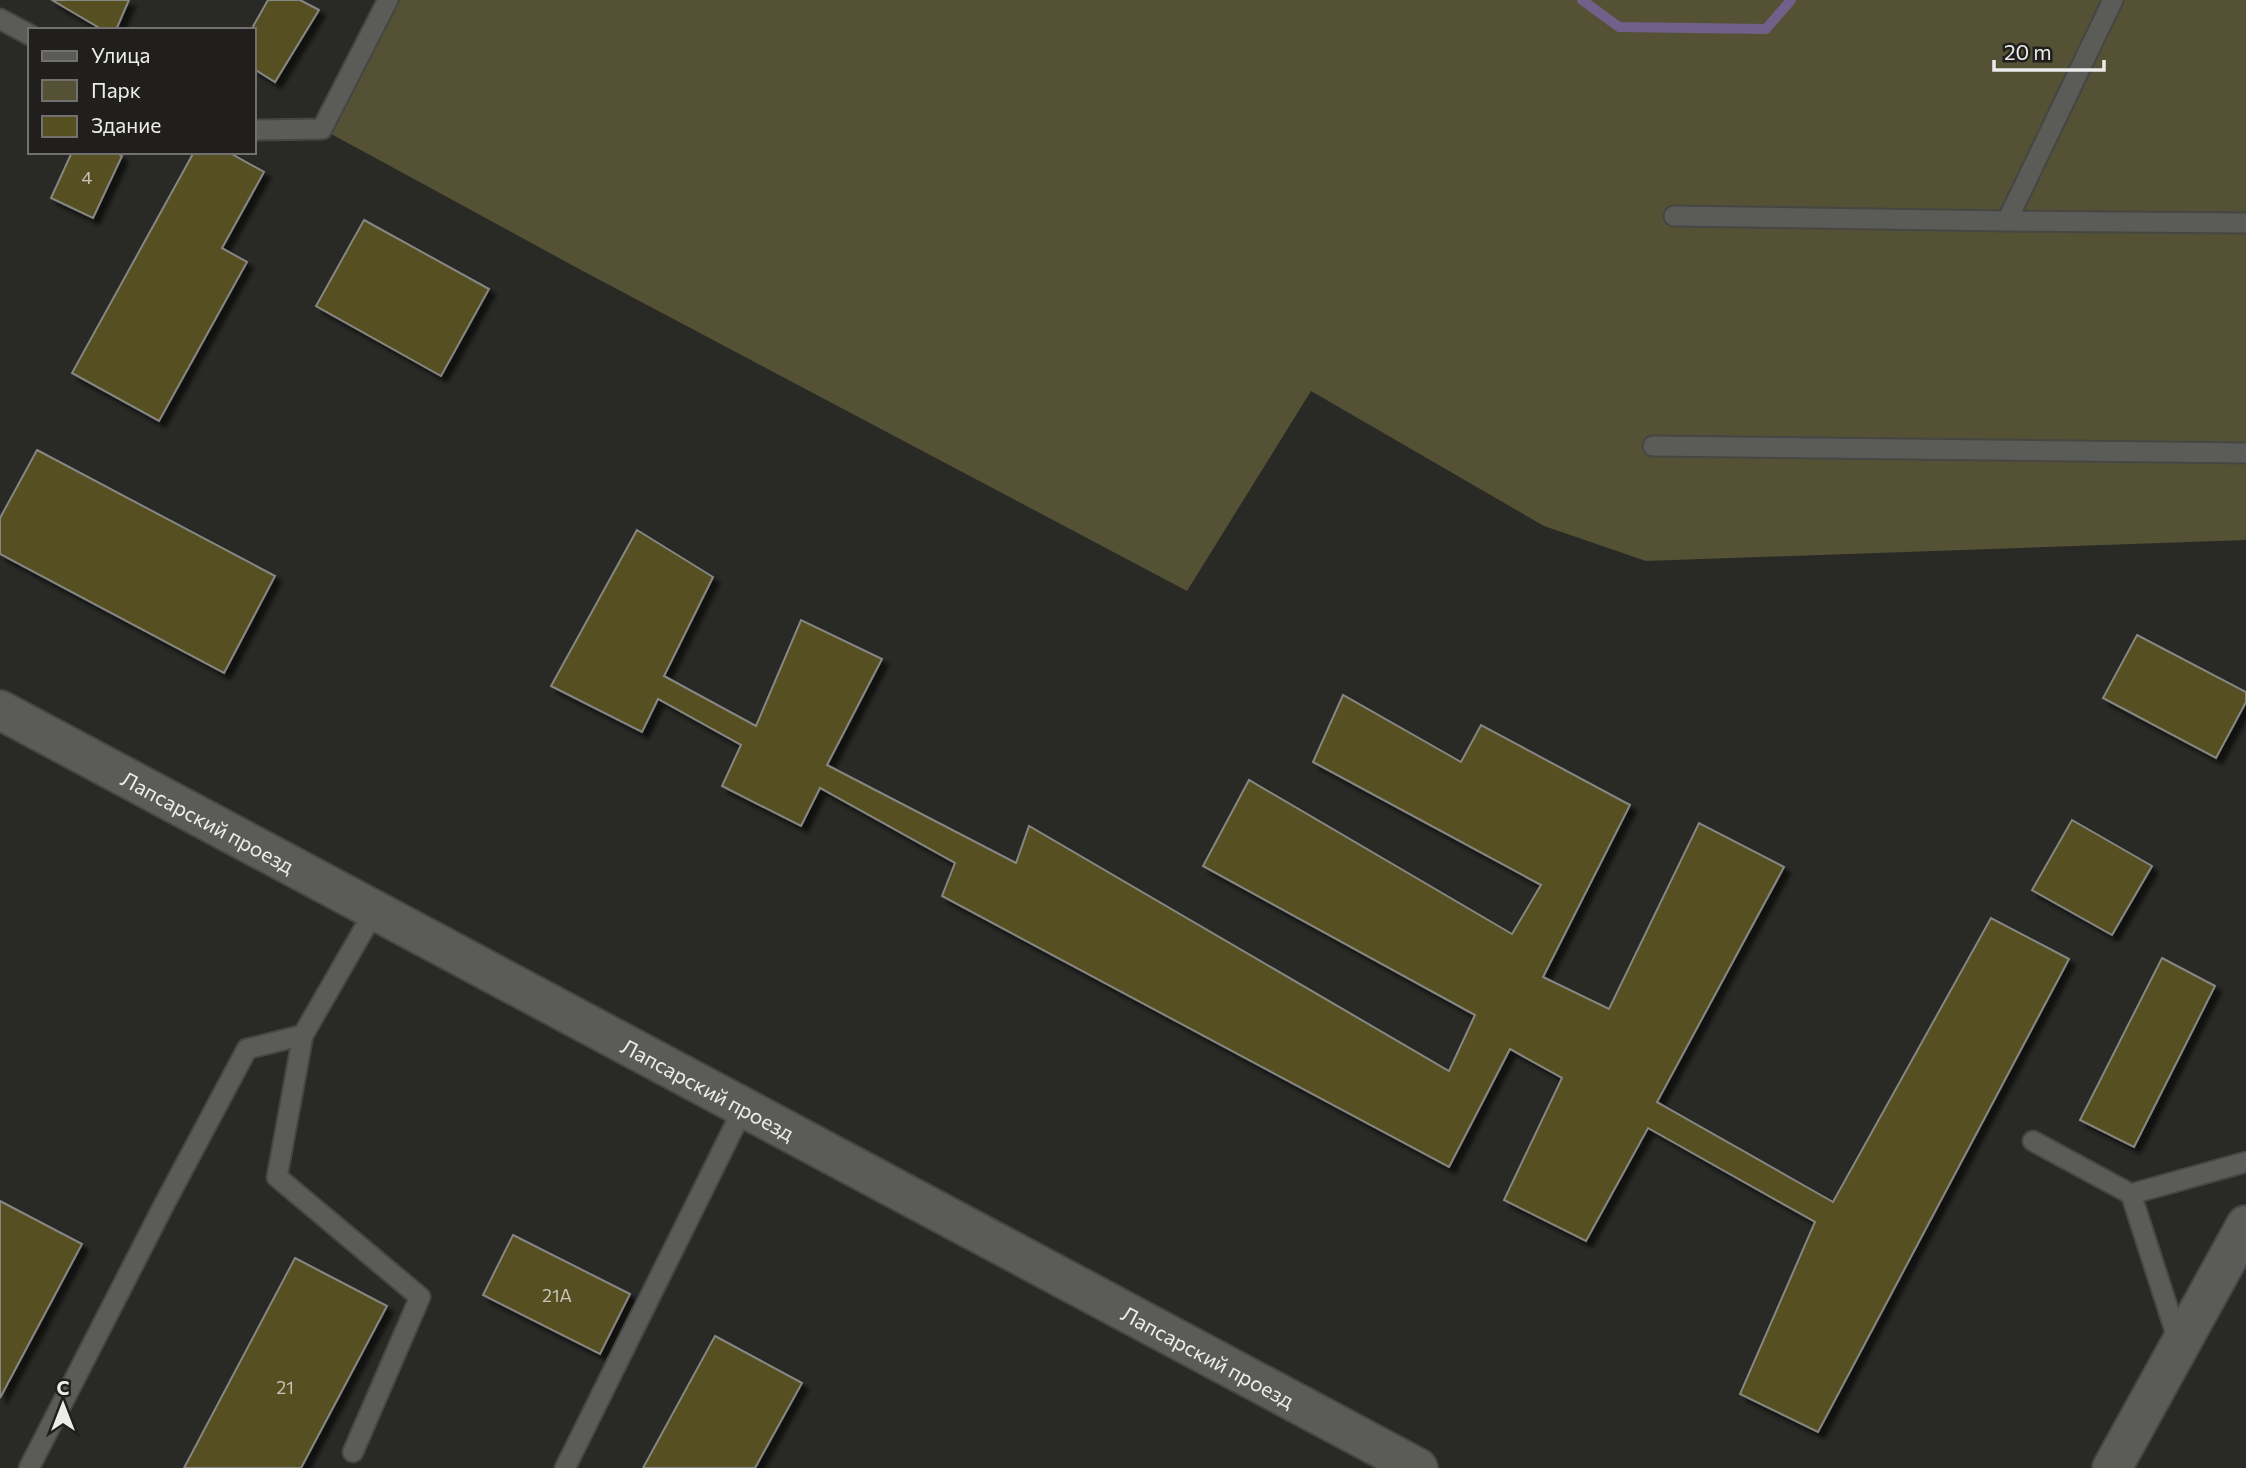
<svg xmlns="http://www.w3.org/2000/svg" width="2246" height="1468" font-family="Commissioner,sans-serif">
	<defs>
		<filter id="shadow"><feDropShadow dx="6" dy="6" stdDeviation="2" flood-color="#0009"/></filter>
	</defs>
	<rect width="100%" height="100%" fill="#292926"/>
	<path fill="#555135" d="M388,0H2246V540L1646,561L1544,526L1311,391L1187,591L581,270L322,129Z"/>
	<g fill="none" stroke-linecap="round" stroke-linejoin="round">
		<path stroke="#71618a" stroke-width="10" d="M1582,0L1619,27L1766,29L1791,0"/>
	</g>
	<g fill="#564f20" stroke="#868683" stroke-width="2" filter="url(#shadow)">
		<path d="M52,0H129L116,30H103Z"/>
		<path d="M268,0H300L319,10L275,82L254,69V30H251Z"/>
		<path d="M72,152H115L122,156L93,218L51,198Z"/>
		<path d="M194,152H228L264,172L222,248L247,262L159,421L72,373Z"/>
		<path d="M364,220L489,289L441,376L316,306Z"/>
		<path d="M37,450L275,576L224,673L0,554V518Z"/>
		<path d="M637,530L713,577L664,676L756,726L801,620L882,659L827,765L1016,863L1029,826L1449,1071L1475,1015L1203,866L1249,780L1512,934L1541,885L1313,762L1343,695L1461,762L1481,725L1630,805L1543,977L1609,1009L1699,823L1784,867L1657,1102L1833,1202L1991,918L2069,959L1818,1432L1740,1394L1815,1222L1648,1128L1586,1241L1504,1200L1562,1078L1510,1049L1449,1167L942,896L955,863L820,788L801,826L722,786L741,745L658,699L642,732L551,686Z"/>
		<path d="M2137,635L2246,692V702L2216,758L2103,698Z"/>
		<path d="M2072,820L2152,866L2112,935L2032,890Z"/>
		<path d="M2162,958L2215,986L2134,1147L2080,1120Z"/>
		<path d="M0,1201L82,1244L0,1398Z"/>
		<path d="M513,1235L630,1294L600,1354L483,1295Z"/>
		<path d="M295,1258L387,1306L301,1468H184Z"/>
		<path d="M715,1336L802,1383L755,1468H643Z"/>
	</g>
	<g fill="none" stroke-linecap="round" stroke-linejoin="round">
		<g stroke="#464644" stroke-width="23">
			<g id="service">
				<path d="M2113,0L2007,221L2246,223"/>
				<path d="M0,19L30,35"/>
				<path d="M254,130L322,129L388,0"/>
				<path d="M1674,216L2007,221"/>
				<path d="M1653,446L2246,453"/>
				<path d="M303,1035L277,1177L420,1297L353,1452"/>
				<path d="M2033,1141L2131,1194"/>
				<path d="M2179,1343L2131,1194L2246,1162"/>
				<path d="M29,1468L166,1201L247,1049L303,1035L375,910"/>
				<path d="M565,1468L744,1107"/>
			</g>
		</g>
		<g stroke="#464644" stroke-width="42">
			<g id="tertiary">
				<path id="s1" d="M0,710L1418,1468"/>
				<path d="M2112,1468L2246,1225"/>
			</g>
		</g>
		<use href="#service" stroke="#5b5b58" stroke-width="19"/>
		<use href="#tertiary" stroke="#5b5b58" stroke-width="38"/>
	</g>
	<g text-anchor="middle" dominant-baseline="central" stroke-width="5" stroke-linejoin="round" paint-order="stroke">
		<g font-size="18" fill="#c6c5b8">
			<text x="87" y="177">4</text>
			<text x="557" y="1295">21А</text>
			<text x="285" y="1387">21</text>
		</g>
		<g font-size="21" fill="#ececea" stroke="#201f1d">
			<text stroke="none"><textPath href="#s1" startOffset="236">Лапсарский проезд</textPath></text>
			<text stroke="none"><textPath href="#s1" startOffset="803">Лапсарский проезд</textPath></text>
			<text stroke="none"><textPath href="#s1" startOffset="1370">Лапсарский проезд</textPath></text>
		</g>
	</g>
	<rect x="28" y="28" width="228" height="126" fill="#201f1d" stroke="#72716f" stroke-width="2"/>
	<rect x="42" y="51" width="35" height="10" fill="#5b5b58" stroke="#72716f" stroke-width="2"/>
	<text x="91" y="63" font-size="21" fill="#ececea">Улица</text>
	<rect x="42" y="80" width="35" height="21" fill="#555135" stroke="#72716f" stroke-width="2"/>
	<text x="91" y="98" font-size="21" fill="#ececea">Парк</text>
	<rect x="42" y="116" width="35" height="21" fill="#564f20" stroke="#72716f" stroke-width="2"/>
	<text x="91" y="133" font-size="21" fill="#ececea">Здание</text>
	<g transform="translate(63 1405)" stroke="#201f1d" stroke-width="5" paint-order="stroke">
	<path d="M0-5L12 26L0 18L-12 26Z" fill="#ececea"/>
	<text y="-10" font-size="19" font-weight="bold" text-anchor="middle" fill="#ececea">С</text>
	</g>
	<path d="M1994 60v10h110v-10" fill="none" stroke="#ececea" stroke-width="3.5"/>
	<text x="2004" y="60" font-size="21" fill="#ececea" stroke="#201f1d" stroke-width="5" paint-order="stroke">20 m</text>
</svg>
